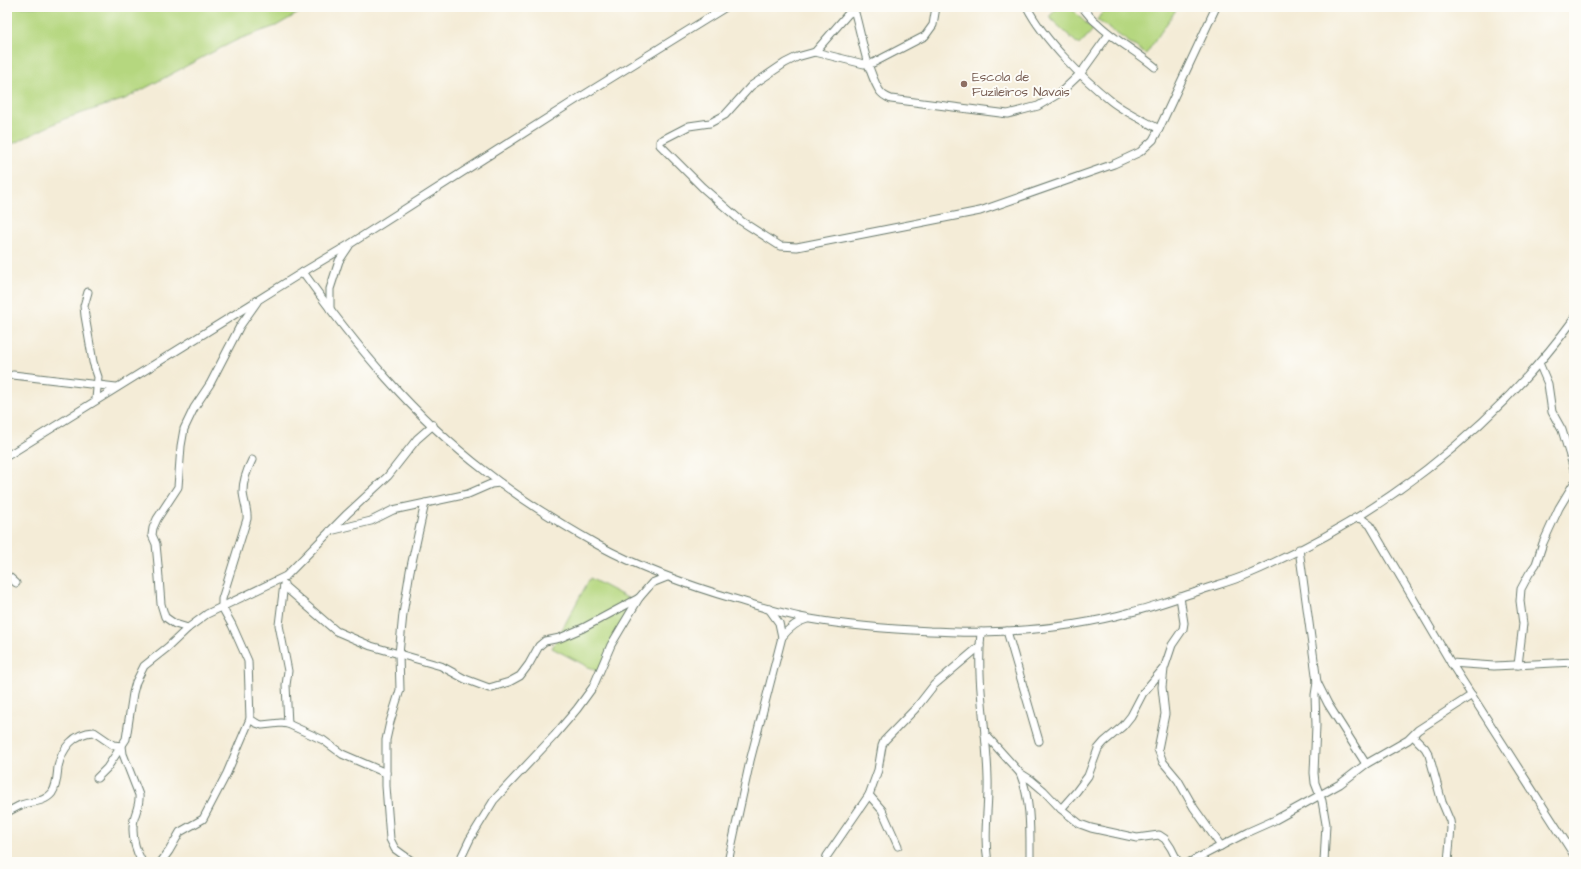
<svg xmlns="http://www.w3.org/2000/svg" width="1581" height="869" font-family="'Architects Daughter',sans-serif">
	<rect width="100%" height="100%" fill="#fdfcf7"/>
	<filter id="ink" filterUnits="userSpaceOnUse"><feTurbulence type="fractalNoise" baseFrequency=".025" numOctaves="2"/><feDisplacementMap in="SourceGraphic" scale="8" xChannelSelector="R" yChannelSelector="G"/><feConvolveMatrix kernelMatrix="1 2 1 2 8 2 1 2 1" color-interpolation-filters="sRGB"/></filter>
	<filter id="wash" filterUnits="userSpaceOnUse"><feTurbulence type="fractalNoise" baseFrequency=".012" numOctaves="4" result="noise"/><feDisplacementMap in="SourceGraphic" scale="16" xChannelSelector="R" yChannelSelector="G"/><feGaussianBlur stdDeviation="0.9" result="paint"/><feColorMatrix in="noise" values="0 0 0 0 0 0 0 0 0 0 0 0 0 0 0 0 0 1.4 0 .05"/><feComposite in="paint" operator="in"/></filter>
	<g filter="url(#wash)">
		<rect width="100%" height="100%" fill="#f4ecd7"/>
		<g fill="#b5d77f" stroke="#6a8a5a">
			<path d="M7,7H309L276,26L239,39L205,56L125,99L64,119L10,145L7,148Z"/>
			<path d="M1058,7H1070L1093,30L1079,45L1049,17Z"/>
			<path d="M1106,7H1178L1146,54L1097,20Z"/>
			<path d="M590,578L635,602L598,672L552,648Z"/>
		</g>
	</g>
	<g filter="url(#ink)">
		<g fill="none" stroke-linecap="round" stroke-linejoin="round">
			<g stroke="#6a7a6d" stroke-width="9">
				<g id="minor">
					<path d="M936,7L933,25L925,36L873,63L864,64L815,52L797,57L785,63L751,86L725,115L710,123L689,126L662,140L660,141V145L702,187L741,221L780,246L797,247L980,211L1114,164L1140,152L1153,140L1159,129L1216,7"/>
					<path d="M1027,7C1044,40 1082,78 1111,101C1125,112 1143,120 1159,129"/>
					<path d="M1082,7C1087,12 1091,19 1097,23C1114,40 1136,51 1155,67"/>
					<path d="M815,52L848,14L853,11L855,13C862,38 866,67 879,90C882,95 886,97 891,99L1008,114L1038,106L1060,93L1081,73L1109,34"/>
					<path d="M303,272C355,345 413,416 485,471C520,499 559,523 598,545C642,569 690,586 738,600C761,607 786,615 810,619C850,626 889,629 930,631C947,631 965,633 982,632C1031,631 1085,625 1131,612C1153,607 1174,599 1196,592C1212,586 1230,582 1246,575C1375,520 1490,433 1574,319"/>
					<path d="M88,292L84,306L85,316L93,362L98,377L96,399"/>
					<path d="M330,309V289L339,261L349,246"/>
					<path d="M1539,363L1548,384L1552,412L1562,430L1574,469"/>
					<path d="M13,375L116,387"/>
					<path d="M7,456L303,272L350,244L574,101L726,7"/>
					<path d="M1355,518L1362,519L1370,525L1451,663L1574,855"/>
					<path d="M330,531L371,521L393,510L468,494L491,484L500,483"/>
					<path d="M1299,549L1317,682L1315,695L1316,725L1314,773L1315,783L1322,801L1326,824L1324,862"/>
					<path d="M7,575L16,583"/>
					<path d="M284,584L279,625L288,671L286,685L288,724"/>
					<path d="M284,586L336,631L371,646L441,666L465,679L489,688L509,682L520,676L529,664L539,646L545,641L560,638L583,628L639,598"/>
					<path d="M1180,597L1184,623L1183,629L1172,645L1164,669L1162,687L1165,714L1158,749L1163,762L1178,780L1194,808L1221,846"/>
					<path d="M769,609L779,623L782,637"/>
					<path d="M188,628L175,624L165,617L161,604L158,565L156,544L152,535L153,528L157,519L178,487L181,446L184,429L194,408L210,384L240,326L257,302"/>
					<path d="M1007,631L1039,741"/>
					<path d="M981,632C976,682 987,730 988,779C989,807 983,834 988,862"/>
					<path d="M1451,663L1494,666L1574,662"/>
					<path d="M1518,665L1523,624L1520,601L1521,589L1529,574L1536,564L1543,543L1559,508L1574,483"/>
					<path d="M1317,682L1328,704L1366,764"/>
					<path d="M250,719L256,723L262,725L281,723L288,724L323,740L342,754L386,773"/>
					<path d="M985,734L1020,773L1031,780L1044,791L1061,809L1080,824L1091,828L1137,838L1159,835L1165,839L1171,848L1178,862"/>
					<path d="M1413,736L1425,748L1429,755L1442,802L1450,821L1451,828L1448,862"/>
					<path d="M1020,773C1031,800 1030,829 1030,858"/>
					<path d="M97,778L107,768L126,739L133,693L136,682L144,666L168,647L188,628L207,614L286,576L347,514L388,476L417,439L433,425"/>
					<path d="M869,795L882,810L898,846"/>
					<path d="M1061,809L1076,792L1088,776L1098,749L1104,742L1123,726L1131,716L1143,693L1163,669"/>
					<path d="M7,812C12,810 16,807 21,805C31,801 44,803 52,793C57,786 57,776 58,767C62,748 74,733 94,732L113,745L122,746L123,754L139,795C140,804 136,811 134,819C131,834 135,849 142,862"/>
					<path d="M161,862L169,851L180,832L203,819L227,773L250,719L248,661L232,625L222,607V599L247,519C248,510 243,500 243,491C243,480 247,470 252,460"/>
					<path d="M413,862L395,849L390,839L386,786V740L390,722L400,690L399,654L403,614L410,571L425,503"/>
					<path d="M459,862L470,839L494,800L554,736L577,709L593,687L611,645L639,598L652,583L667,577"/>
					<path d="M728,862L750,761L782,637C789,628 796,622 807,619"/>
					<path d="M825,862L827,856L869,795L878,770L882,746L884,741L916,708L934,685L980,646"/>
					<path d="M1190,862L1248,832L1275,820L1340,784L1366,764L1408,740L1418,730L1472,695"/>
				</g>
			</g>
			<use href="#minor" stroke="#fff" stroke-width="7"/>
		</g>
	</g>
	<circle fill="#8d6e63" stroke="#fdfcf7" stroke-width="1.5" cx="964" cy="84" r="4"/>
	<g text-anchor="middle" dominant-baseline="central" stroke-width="4" stroke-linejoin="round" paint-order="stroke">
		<g font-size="13" fill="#785e54" stroke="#fdfcf7" text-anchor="start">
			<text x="972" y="77">Escola de<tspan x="972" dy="15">Fuzileiros Navais</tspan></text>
		</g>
	</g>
	<rect width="1581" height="869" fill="none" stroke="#fdfcf7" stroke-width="24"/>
</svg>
